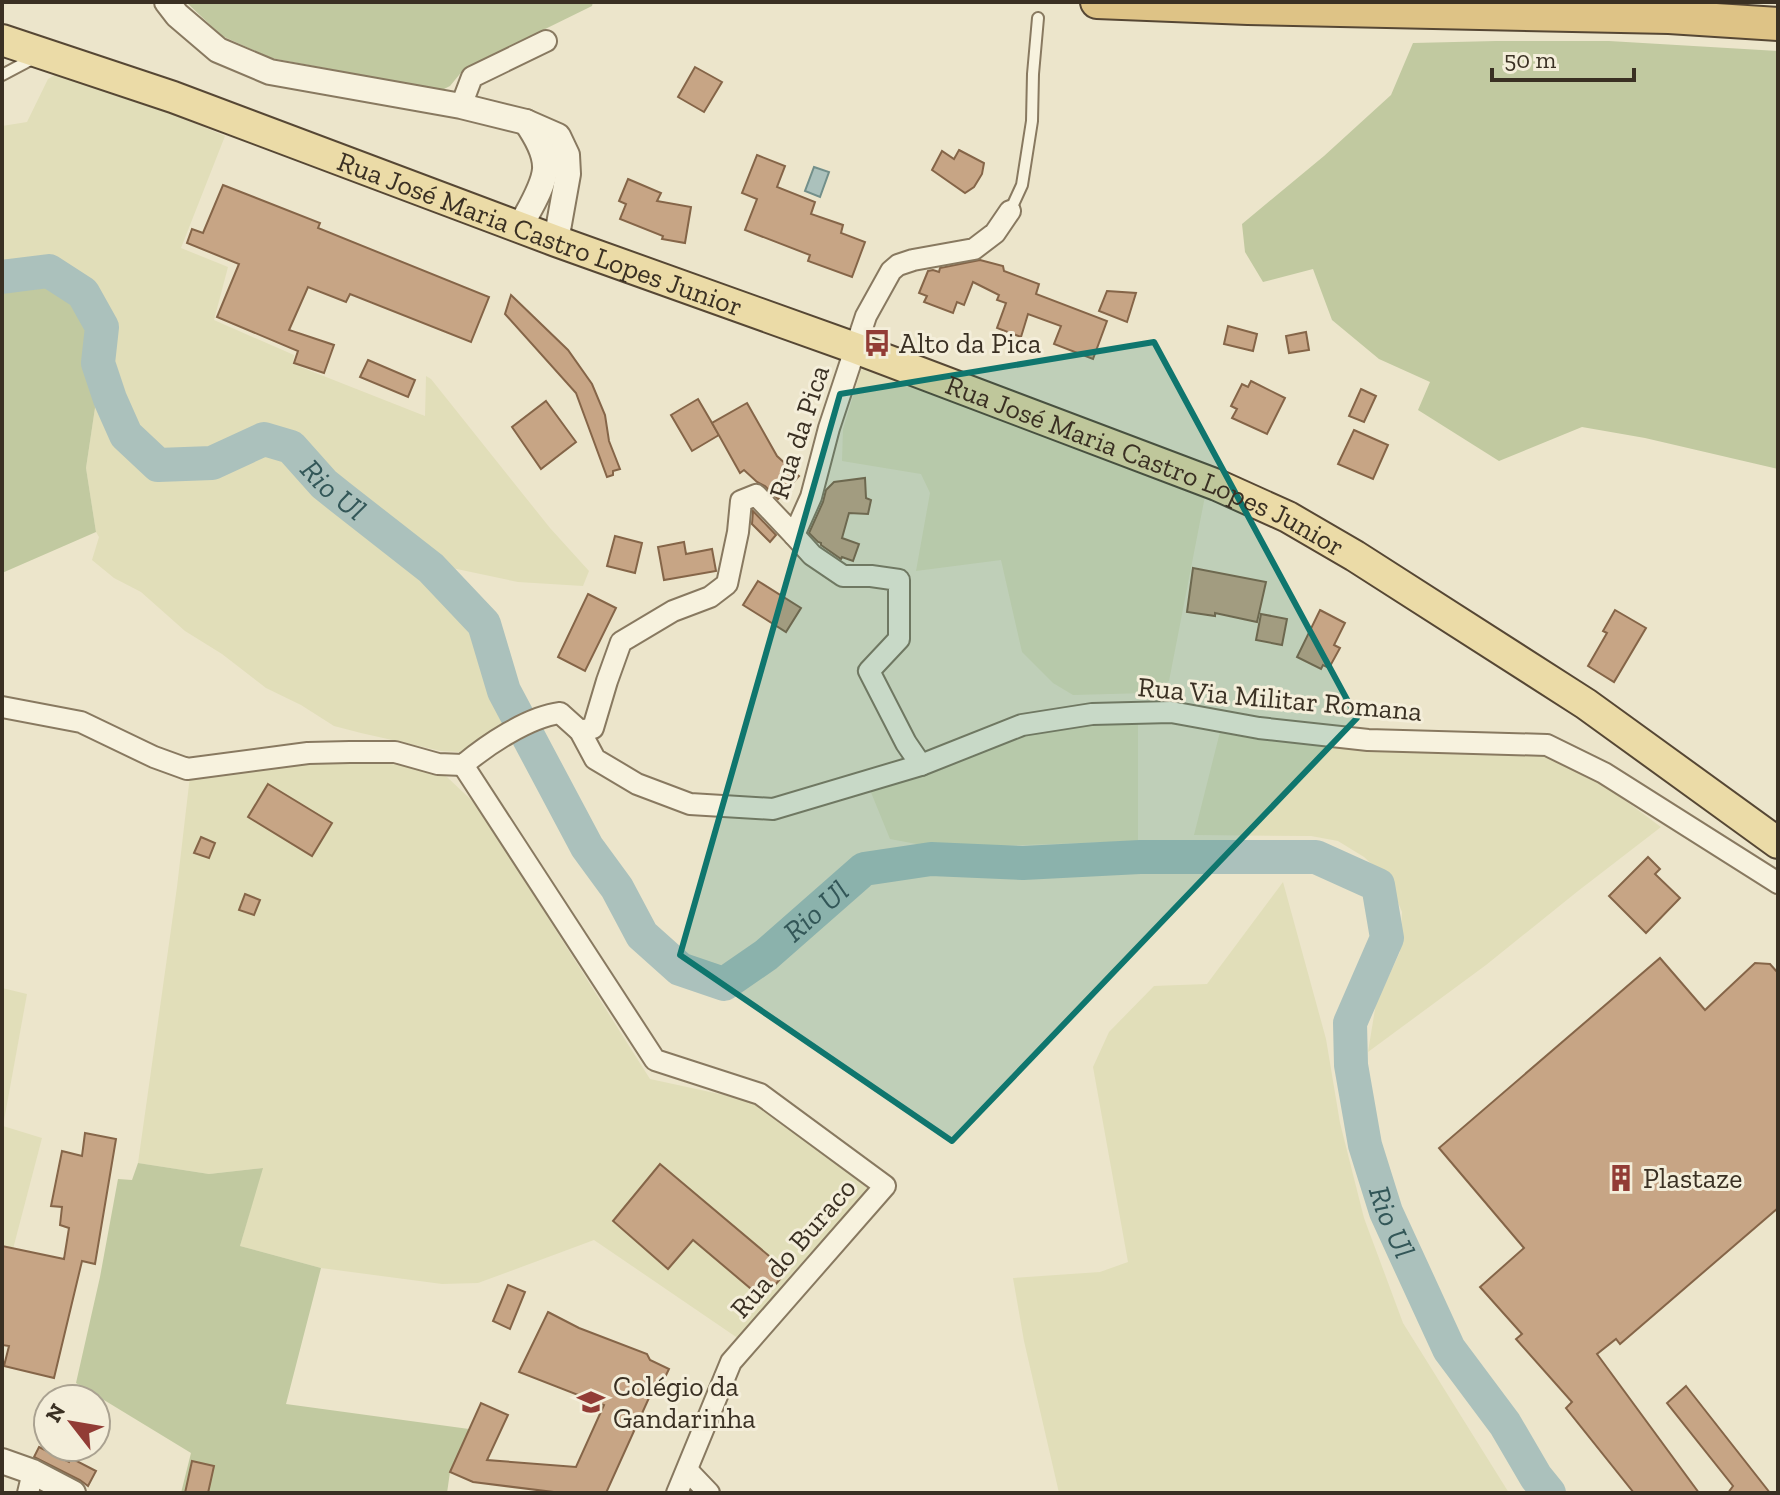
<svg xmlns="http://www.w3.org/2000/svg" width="1780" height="1495" font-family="'Zilla Slab',serif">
	<rect width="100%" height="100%" fill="#ece5cb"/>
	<g fill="#e1deb9">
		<path d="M60,72L145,102L225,136L181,248L228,267L214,320L294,355L293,364L425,416L426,376L431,379L550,528L589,571L583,586L518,582L452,568L423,552L385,518L332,482L308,460L291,438L269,432L249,436L214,456L176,461L156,454L133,429L114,390L108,354L107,317L87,289L53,267L29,265L2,271V126L27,122L48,79Z"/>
		<path d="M872,361L1206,491L1169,681L1148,693L1073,695L1053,683L1022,652L1001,560L916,571L930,493L921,474L842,461L843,429L862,367Z"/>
		<path d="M93,375L129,452L158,473L190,474L240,458L265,444L287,451L309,480L331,500L373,529L420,567L470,618L482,644L511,721L460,752L441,751L361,733L334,726L301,705L266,688L222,654L185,631L141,592L114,578L92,560L99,537L96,532L86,468L95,408Z"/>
		<path d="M1138,719V841L938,848L890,839L870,790L1020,733Z"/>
		<path d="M1221,728L1260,739L1332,744L1520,749L1556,758L1578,768L1615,793L1661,827L1578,891L1486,965L1368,1052L1376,1003L1400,952L1402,912L1388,879L1364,857L1338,841L1311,836L1194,835Z"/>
		<path d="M390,758L434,771L447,777L485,813L526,883L650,1079L761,1103L871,1191L770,1311L761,1312L752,1322L750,1332L742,1341L594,1240L478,1283L442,1284L321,1268L240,1246L262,1168L209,1174L138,1163L177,887L190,776L335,760Z"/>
		<path d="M1283,882L1326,1039L1340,1123L1364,1218L1403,1323L1509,1493H1059L1024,1341L1013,1278L1100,1272L1128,1262L1093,1067L1109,1032L1154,986L1207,984Z"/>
		<path d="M2,988L27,994L3,1126L42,1138L13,1249L2,1246Z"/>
	</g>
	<g fill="#c1c9a0">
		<path d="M186,2H593L592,6L464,69L450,86L442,90L271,58L222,36Z"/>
		<path d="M1496,41H1609L1778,51V469L1645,438L1582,427L1499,461L1418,410L1430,382L1379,359L1332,320L1313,269L1263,282L1245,252L1242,224L1324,156L1391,95L1413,43Z"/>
		<path d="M48,277L71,292L90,316L95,334L93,375L95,408L86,468L96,532L2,573V287Z"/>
		<path d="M138,1163L209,1174L263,1168L240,1246L321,1268L286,1404L469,1429L450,1472L447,1493H181L191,1453L76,1383L100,1277L118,1179L132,1180Z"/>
	</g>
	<path fill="#abc1bc" stroke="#728f8a" stroke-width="2" d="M814,167L829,172L820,197L805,191Z"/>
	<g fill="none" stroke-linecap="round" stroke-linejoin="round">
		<path stroke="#abc1bc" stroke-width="34" id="s1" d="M2,277L49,271L83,293L102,327L98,363L110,399L126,435L158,465L212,463L264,439L291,447L324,484L339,496L431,568L484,624L504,691L587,847L617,888L642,935L680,969L724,984L766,955L864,869L931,859L1023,863L1140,857H1316L1378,885L1387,938L1350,1023L1351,1065L1365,1145L1386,1212L1449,1349L1505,1424L1536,1477L1549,1493"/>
	</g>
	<g fill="#c7a585" stroke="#856548" stroke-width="2">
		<path d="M695,67L722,82L704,112L678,97Z"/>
		<path d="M959,150L984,163L982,174L974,187L965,193L932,170L942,151L954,159Z"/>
		<path d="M757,155L785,166L777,187L815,202L811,214L843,225L841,233L865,242L852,277L808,261L810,255L745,230L757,199L742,193Z"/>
		<path d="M628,179L661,193L657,201L691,207L685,243L662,239L663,236L620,219L626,204L619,201Z"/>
		<path d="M223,185L320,223L318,228L489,297L471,342L350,294L346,302L308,287L289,330L334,345L324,373L294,363L298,351L217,317L239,264L187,243L192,229L203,233Z"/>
		<path d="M980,260L1003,266L1004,271L1039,284L1036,294L1107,321L1093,359L1054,344L1061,326L1028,314L1021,337L997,328L1006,303L997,300L999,295L973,282L964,305L957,302L953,313L924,302L927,296L919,293L928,271L933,270L939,272L940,268Z"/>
		<path d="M1107,291L1136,293L1127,322L1099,311Z"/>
		<path d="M511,295L568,350L592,384L605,415L609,441L620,469L613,471V475L607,477L576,393L505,314Z"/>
		<path d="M1228,326L1257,334L1253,351L1224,344Z"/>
		<path d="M1306,332L1309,350L1289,353L1286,336Z"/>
		<path d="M368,360L415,380L408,397L360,377Z"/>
		<path d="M1251,381L1285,398L1267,434L1232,418L1237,409L1231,406L1242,384L1248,387Z"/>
		<path d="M1361,389L1376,396L1364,422L1349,416Z"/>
		<path d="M698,399L719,435L692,451L671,415Z"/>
		<path d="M546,401L576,442L541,469L512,427Z"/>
		<path d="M747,403L777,456L799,476L778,499L765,486L757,482L744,470L740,473L712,423Z"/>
		<path d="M1354,430L1388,445L1373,479L1338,464Z"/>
		<path d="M865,478L866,498L871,500L868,514L849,513L842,538L859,544L853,561L842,557L841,559L821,545V543L818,542L809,533L823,502L826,490L834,482Z"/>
		<path d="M753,511L776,535L770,542L752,524Z"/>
		<path d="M615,536L642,543L635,573L607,566Z"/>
		<path d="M684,542L686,554L712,549L716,571L664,580L658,547Z"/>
		<path d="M1193,568L1266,582L1257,622L1215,613V616L1187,612Z"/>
		<path d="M758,581L801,608L786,632L743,605Z"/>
		<path d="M588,594L616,608L585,671L558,657Z"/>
		<path d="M1320,610L1345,623L1334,645L1340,648L1329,668L1323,665L1321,669L1297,657Z"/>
		<path d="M1615,610L1646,628L1614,682L1588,666L1607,633L1603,631Z"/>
		<path d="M1261,614L1287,619L1282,645L1256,640Z"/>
		<path d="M268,784L332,823L312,856L248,817Z"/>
		<path d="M201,837L215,843L209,858L194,853Z"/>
		<path d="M1648,857L1660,869L1655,874L1680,898L1646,933L1609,896Z"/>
		<path d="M245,894L260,900L254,915L239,910Z"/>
		<path d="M1660,958L1705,1010L1755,963L1770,964L1778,973V1208L1620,1344L1616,1339L1597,1354L1699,1493H1634L1566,1408L1572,1402L1516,1339L1522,1334L1480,1287L1524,1248L1439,1148Z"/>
		<path d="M85,1133L116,1139L95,1264L82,1261L54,1378L4,1366L9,1346L2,1345V1246L64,1259L69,1228L60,1225L62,1207L51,1206L62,1151L82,1156Z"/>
		<path d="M660,1164L787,1271L763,1299L693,1240L668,1269L613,1221Z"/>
		<path d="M508,1285L525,1292L510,1329L493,1321Z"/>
		<path d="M548,1312L579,1328L647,1354L650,1360L669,1369L658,1392L653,1389L606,1493H553V1492L473,1482L450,1472L481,1403L508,1415L487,1460L576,1467L604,1405L519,1372Z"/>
		<path d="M1686,1386L1770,1493H1728L1733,1486L1667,1403Z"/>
		<path d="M39,1447L69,1462L71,1458L96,1471L88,1486L80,1480L34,1457Z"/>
		<path d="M192,1461L214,1466L208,1493H185Z"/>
	</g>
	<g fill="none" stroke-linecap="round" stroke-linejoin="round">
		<g stroke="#887960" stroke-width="14">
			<g id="service">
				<path d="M2,75L36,57"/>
				<path d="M1010,211L1022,185L1032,121L1033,74L1038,18"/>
			</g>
		</g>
		<g stroke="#887960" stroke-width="24">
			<g id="minor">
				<path d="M461,106L472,77L546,41"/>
				<path d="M794,535L812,555L843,576H871L899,580V639L869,671L906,743L921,765"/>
				<path d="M2,707L81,722L154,757L187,769L308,753L350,752H395L438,764L463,765C487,745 528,717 560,713L580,731L595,759L637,784L690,804L773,809L921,765L1022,725L1092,714L1171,712L1259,728L1368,740L1547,745L1604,773L1778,883"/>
				<path d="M580,731L593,728L607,681L621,642L673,611L710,597L727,584L738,532L741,501L756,495L794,535L811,497L829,428L866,316L891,271L898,265L913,260L974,249L995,233L1010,211"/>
				<path d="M463,765L655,1060L760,1094L885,1186L731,1362L677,1493"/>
				<path d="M688,1471L709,1493"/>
				<path d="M28,1493L33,1472"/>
			</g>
		</g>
		<g stroke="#887960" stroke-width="28">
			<g id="tertiary">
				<path d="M167,2L177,15L218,50L270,72L461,106L526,122L558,136L567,155L568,174L556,241"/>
				<path d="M520,227C528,211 544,187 545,169C546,153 535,135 526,122"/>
				<path d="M2,1461L33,1472L73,1493"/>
			</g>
		</g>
		<g stroke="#564734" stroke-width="34">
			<g id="primary">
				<path id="s2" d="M2,40L173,97L556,241L855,348L1217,485L1288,517L1355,556L1586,704L1778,843"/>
			</g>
		</g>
		<g stroke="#564734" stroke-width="36">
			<path id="trunk" d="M1097,2L1248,8L1669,17L1778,24"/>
		</g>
		<use href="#service" stroke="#f7f2de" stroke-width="10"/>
		<use href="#minor" stroke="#f7f2de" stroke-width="20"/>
		<use href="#tertiary" stroke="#f7f2de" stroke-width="24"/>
		<use href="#primary" stroke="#ebdba7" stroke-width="30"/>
		<use href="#trunk" stroke="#dec386" stroke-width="32"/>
	</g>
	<path fill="#0f766e" fill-opacity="0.2" stroke="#0f766e" stroke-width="6" stroke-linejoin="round" d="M1154,342L1357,718L952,1141L680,955L840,394Z"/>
	<defs>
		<g id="bus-bare" transform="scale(2.16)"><path d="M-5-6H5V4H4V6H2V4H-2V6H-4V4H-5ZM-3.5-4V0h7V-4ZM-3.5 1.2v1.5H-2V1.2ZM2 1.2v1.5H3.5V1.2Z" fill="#923c35" stroke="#f4eeda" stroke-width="2.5" paint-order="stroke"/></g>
		<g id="building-bare" transform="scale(2.16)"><path d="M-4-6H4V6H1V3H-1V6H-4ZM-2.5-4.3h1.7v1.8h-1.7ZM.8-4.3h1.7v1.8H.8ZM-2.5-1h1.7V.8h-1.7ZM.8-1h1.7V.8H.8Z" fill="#923c35" stroke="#f4eeda" stroke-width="2.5" paint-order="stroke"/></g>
		<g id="school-bare" transform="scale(2.16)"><path d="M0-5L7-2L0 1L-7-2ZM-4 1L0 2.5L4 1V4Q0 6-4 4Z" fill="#923c35" stroke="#f4eeda" stroke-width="2.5" paint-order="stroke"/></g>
	</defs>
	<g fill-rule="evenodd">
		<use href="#bus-bare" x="877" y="343"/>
		<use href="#building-bare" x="1621" y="1178"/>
		<use href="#school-bare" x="591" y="1402"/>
	</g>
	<g text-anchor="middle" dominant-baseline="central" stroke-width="6" stroke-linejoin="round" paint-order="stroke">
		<g font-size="28" fill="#3a3023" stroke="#f4eeda">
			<text stroke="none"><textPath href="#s2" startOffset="572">Rua José Maria Castro Lopes Junior</textPath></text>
			<text transform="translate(799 432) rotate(-72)">Rua da Pica</text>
			<text stroke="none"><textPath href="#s2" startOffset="1220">Rua José Maria Castro Lopes Junior</textPath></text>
			<text transform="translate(1280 699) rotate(5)">Rua Via Militar Romana</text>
			<text transform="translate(793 1248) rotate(-49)">Rua do Buraco</text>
		</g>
		<g font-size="28" fill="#3a3023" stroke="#f4eeda" text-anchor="start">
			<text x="899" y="343">Alto da Pica</text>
			<text x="1643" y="1178">Plastaze</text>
			<text x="613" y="1386">Colégio da<tspan x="613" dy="32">Gandarinha</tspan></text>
		</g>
		<g font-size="30" font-style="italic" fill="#335758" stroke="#f4eeda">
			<text stroke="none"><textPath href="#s1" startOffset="484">Rio Ul</textPath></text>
			<text stroke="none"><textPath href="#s1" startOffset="1252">Rio Ul</textPath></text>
			<text stroke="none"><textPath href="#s1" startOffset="2188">Rio Ul</textPath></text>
		</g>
	</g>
	<rect width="1780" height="1495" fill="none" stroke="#3a3023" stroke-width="8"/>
	<g transform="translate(72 1423) rotate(301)"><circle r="38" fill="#f4eeda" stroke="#aaa291" stroke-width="2"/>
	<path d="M0-6L14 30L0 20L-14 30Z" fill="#923c35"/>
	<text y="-12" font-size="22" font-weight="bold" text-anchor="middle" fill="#3a3023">N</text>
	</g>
	<path d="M1492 68v12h142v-12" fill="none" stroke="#3a3023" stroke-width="4"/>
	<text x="1504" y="68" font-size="24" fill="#3a3023" stroke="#f4eeda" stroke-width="6" paint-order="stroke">50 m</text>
</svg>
